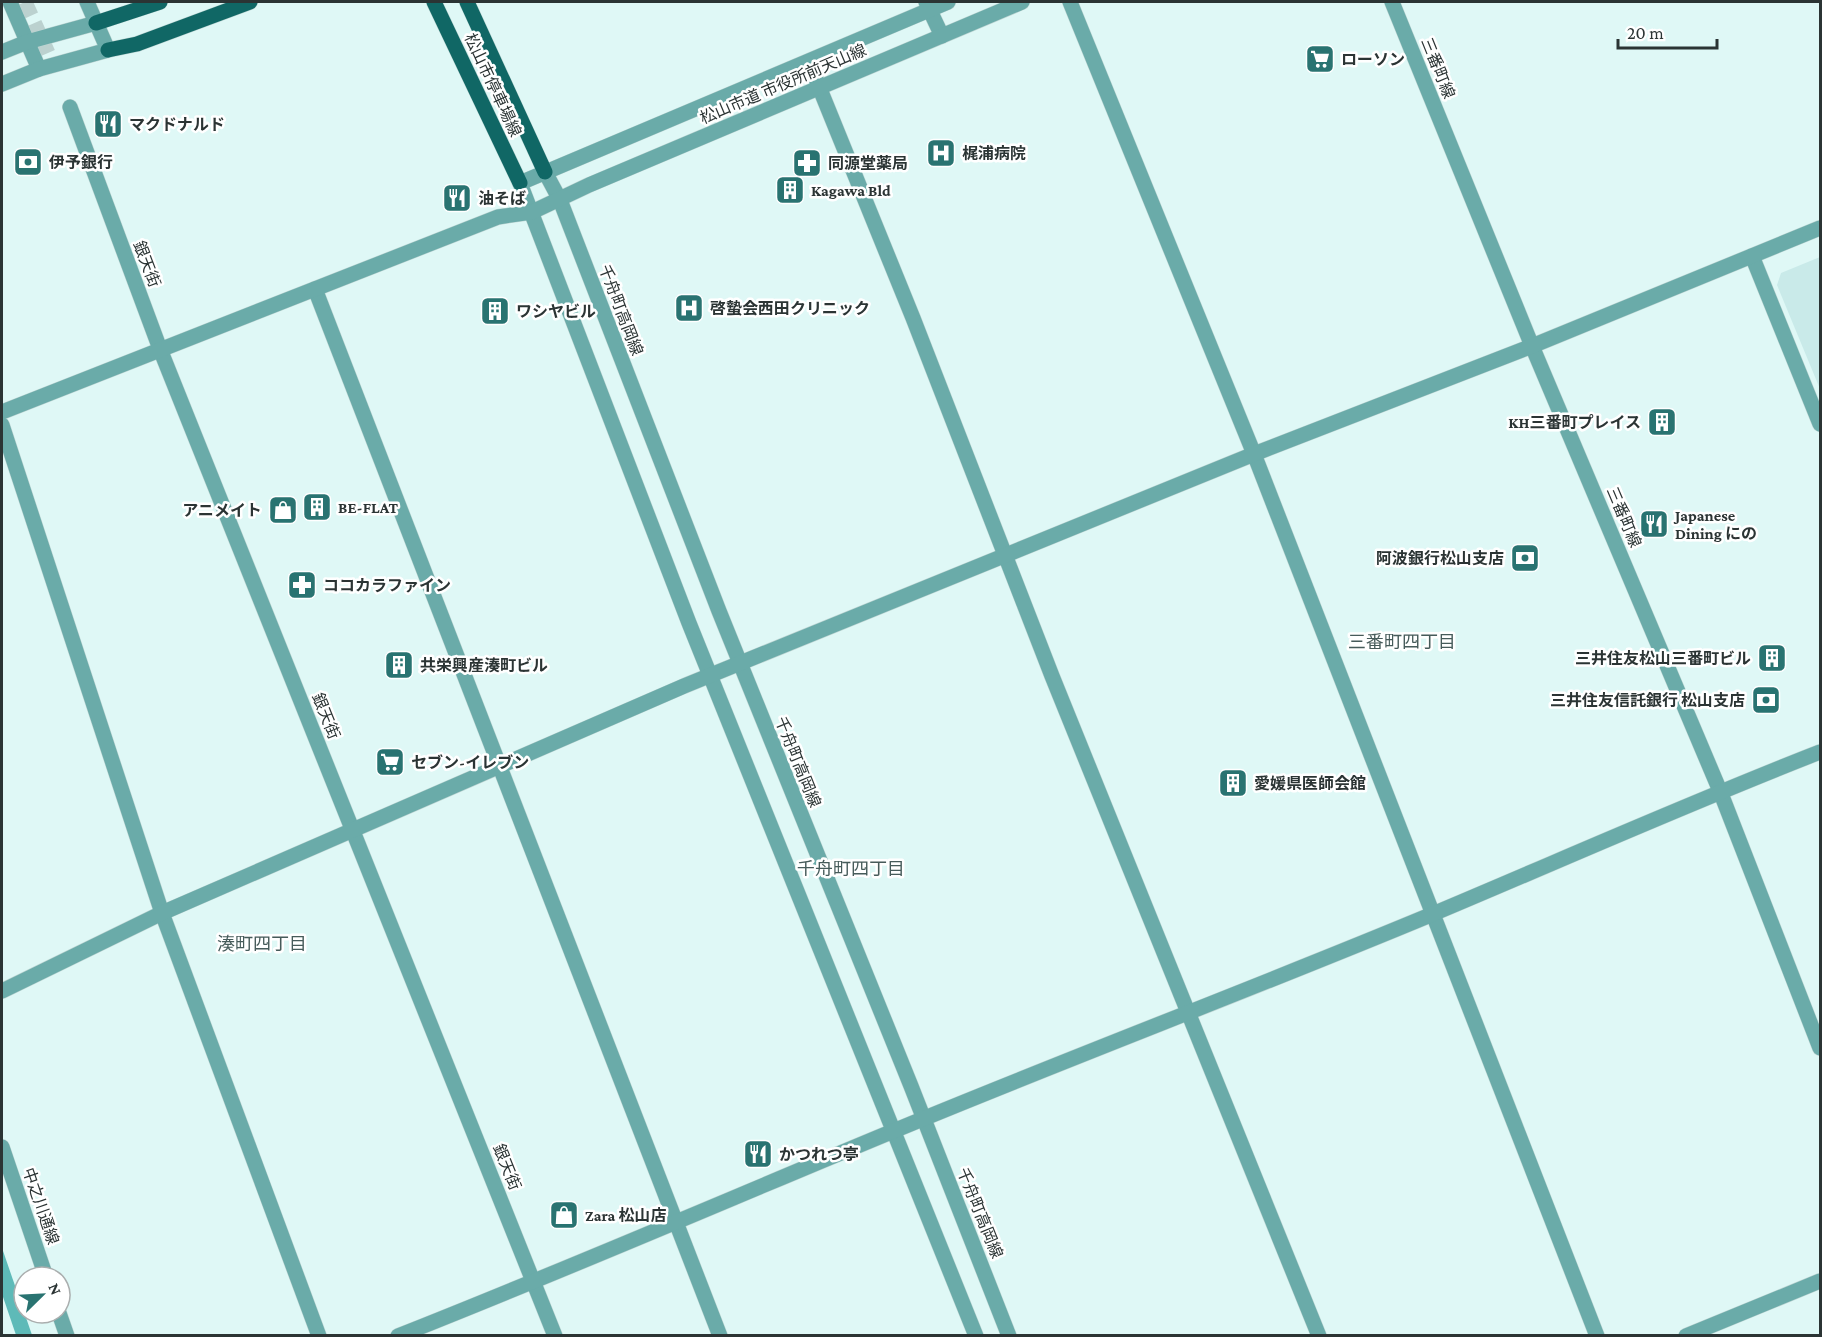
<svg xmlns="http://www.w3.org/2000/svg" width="1822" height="1337" font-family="'Crimson Pro','Noto Sans JP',serif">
	<rect width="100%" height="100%" fill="#dff8f6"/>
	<path fill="#c9eae9" d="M1820,257V389L1777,285L1781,273Z"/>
	<path fill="#5ebab8" d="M2,1248L32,1335H16L2,1294Z"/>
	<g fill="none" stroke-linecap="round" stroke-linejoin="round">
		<path stroke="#bbd1cf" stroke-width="15" stroke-dasharray="15 8" stroke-linecap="butt" d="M25,2L48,53"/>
		<g stroke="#bfd5d3" stroke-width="16">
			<g id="minor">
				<path d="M10,2L39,69"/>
				<path d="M926,2L942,36"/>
				<path d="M948,2L520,183L689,623L976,1336"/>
				<path d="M1070,2L1254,454L1597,1336"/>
				<path d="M1392,2L1532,346L1720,791L1820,1048"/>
				<path d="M2,52L27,42L96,23"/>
				<path d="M809,62L913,318L1052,676L1319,1336"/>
				<path d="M2,84L39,69L108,50L87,2"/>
				<path d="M70,107L160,349L555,1336"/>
				<path d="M545,172L560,200L719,611L911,1086L1009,1336"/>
				<path d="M1752,256L1820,424"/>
				<path d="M315,289L720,1336"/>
				<path d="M2,412L498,217L532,212L589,185L1022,2"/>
				<path d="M2,425L162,913L319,1336"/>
				<path d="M2,991L162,913L684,686L1254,454L1532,346L1820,228"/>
				<path d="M2,1147L46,1277"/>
				<path d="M59,1313L67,1336"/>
				<path d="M398,1336C563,1271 727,1200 891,1132C1069,1058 1250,990 1428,916C1559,861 1689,803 1820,752"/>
				<path d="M1686,1336L1820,1281"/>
			</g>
		</g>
		<g stroke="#bfd5d3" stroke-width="16">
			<g id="major">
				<path d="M434,2L520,183"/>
				<path d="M467,2L545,172"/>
				<path d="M96,23L160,2"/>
				<path d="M108,50L137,44L250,2"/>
			</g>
		</g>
		<use href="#minor" stroke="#6aaba9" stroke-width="15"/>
		<use href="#major" stroke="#106765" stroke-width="15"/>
	</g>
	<defs>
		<g id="supermarket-square" transform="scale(1.5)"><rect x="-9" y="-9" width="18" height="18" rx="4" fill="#297371" stroke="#fff"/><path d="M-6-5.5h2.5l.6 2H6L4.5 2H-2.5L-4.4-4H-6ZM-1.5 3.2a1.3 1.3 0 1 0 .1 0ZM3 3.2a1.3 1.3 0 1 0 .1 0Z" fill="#fff"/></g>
		<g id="restaurant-square" transform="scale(1.5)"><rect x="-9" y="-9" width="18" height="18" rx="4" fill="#297371" stroke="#fff"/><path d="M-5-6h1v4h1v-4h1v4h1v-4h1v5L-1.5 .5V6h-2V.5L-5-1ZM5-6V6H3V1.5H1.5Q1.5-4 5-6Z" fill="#fff"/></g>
		<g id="hospital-square" transform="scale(1.5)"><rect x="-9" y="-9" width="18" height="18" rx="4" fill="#297371" stroke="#fff"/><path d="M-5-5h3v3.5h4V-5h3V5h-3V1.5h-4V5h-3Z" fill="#fff"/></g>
		<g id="bank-square" transform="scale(1.5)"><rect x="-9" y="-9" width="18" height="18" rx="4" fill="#297371" stroke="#fff"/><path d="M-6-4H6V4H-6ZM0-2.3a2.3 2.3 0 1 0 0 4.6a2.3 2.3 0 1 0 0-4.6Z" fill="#fff"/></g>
		<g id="pharmacy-square" transform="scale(1.5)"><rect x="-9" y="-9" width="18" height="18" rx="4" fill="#297371" stroke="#fff"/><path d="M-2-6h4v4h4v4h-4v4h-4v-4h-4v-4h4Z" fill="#fff"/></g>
		<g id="building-square" transform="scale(1.5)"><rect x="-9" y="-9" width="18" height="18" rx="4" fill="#297371" stroke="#fff"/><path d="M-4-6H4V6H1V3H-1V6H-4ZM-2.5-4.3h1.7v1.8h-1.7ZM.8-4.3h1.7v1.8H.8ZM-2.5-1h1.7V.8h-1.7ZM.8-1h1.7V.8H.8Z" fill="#fff"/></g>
		<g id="shop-square" transform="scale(1.5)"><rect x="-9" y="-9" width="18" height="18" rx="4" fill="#297371" stroke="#fff"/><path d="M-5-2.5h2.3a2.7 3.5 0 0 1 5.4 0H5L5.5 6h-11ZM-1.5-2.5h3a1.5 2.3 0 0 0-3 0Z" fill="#fff"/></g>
	</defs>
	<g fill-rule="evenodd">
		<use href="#supermarket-square" x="1320" y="59"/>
		<use href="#restaurant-square" x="108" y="124"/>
		<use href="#hospital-square" x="941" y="153"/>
		<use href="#bank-square" x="28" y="162"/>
		<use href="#pharmacy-square" x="807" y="163"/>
		<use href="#building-square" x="790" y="190"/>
		<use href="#restaurant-square" x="457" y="198"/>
		<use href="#hospital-square" x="689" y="308"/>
		<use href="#building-square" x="495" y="311"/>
		<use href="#building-square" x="1662" y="422"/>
		<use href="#building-square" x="317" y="507"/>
		<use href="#shop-square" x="283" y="510"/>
		<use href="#restaurant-square" x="1654" y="524"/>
		<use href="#bank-square" x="1525" y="558"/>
		<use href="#pharmacy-square" x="302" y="585"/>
		<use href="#building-square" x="1772" y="658"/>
		<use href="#building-square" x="399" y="665"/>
		<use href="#bank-square" x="1766" y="700"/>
		<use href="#supermarket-square" x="390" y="762"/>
		<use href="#building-square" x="1233" y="783"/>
		<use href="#restaurant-square" x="758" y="1154"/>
		<use href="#shop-square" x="564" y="1215"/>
	</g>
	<g text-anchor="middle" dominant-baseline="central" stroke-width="5" stroke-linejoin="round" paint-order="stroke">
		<g font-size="16" font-weight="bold" fill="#2b3434" stroke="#fff" text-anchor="start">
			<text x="1341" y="59">ローソン</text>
			<text x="129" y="124">マクドナルド</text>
			<text x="962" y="153">梶浦病院</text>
			<text x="49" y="162">伊予銀行</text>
			<text x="828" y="163">同源堂薬局</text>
			<text x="811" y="190">Kagawa Bld</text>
			<text x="478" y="198">油そば</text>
			<text x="710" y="308">啓蟄会西田クリニック</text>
			<text x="516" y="311">ワシヤビル</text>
			<text x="1641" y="422" text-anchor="end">KH三番町プレイス</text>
			<text x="338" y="507">BE-FLAT</text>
			<text x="262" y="510" text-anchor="end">アニメイト</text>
			<text x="1675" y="515">Japanese<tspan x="1675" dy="18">Dining にの</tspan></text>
			<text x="1504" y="558" text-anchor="end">阿波銀行松山支店</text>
			<text x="323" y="585">ココカラファイン</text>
			<text x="1751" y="658" text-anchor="end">三井住友松山三番町ビル</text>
			<text x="420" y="665">共栄興産湊町ビル</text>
			<text x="1745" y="700" text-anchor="end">三井住友信託銀行 松山支店</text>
			<text x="411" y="762">セブン-イレブン</text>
			<text x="1254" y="783">愛媛県医師会館</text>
			<text x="779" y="1154">かつれつ亭</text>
			<text x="585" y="1215">Zara 松山店</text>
		</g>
		<g font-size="16" fill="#2b3434" stroke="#fff">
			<text transform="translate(1438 68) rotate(68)">三番町線</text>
			<text transform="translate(783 84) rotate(-23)">松山市道 市役所前天山線</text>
			<text transform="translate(493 85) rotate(65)">松山市停車場線</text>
			<text transform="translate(147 264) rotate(69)">銀天街</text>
			<text transform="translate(621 310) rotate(69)">千舟町高岡線</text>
			<text transform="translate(1624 517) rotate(67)">三番町線</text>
			<text transform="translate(326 716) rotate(68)">銀天街</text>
			<text transform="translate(798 762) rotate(68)">千舟町高岡線</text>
			<text transform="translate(507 1167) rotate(68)">銀天街</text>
			<text transform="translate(41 1206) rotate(71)">中之川通線</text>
			<text transform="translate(980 1213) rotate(68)">千舟町高岡線</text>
		</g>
		<g font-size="18" fill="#465b5a" stroke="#fff">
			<text x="1402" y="642">三番町四丁目</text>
			<text x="851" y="869">千舟町四丁目</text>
			<text x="262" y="944">湊町四丁目</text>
		</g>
	</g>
	<rect width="1822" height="1337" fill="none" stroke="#2b3434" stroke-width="6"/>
	<g transform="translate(42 1295) rotate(66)"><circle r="28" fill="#ffffff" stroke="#aaaeae" stroke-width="1.5"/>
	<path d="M0-4.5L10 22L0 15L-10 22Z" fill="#297371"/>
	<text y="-9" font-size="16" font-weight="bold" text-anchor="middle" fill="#2b3434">N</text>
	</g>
	<path d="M1618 39v9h99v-9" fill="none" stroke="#2b3434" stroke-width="3"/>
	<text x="1627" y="39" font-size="18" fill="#2b3434" stroke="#ffffff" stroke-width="4.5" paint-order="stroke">20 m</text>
</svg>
